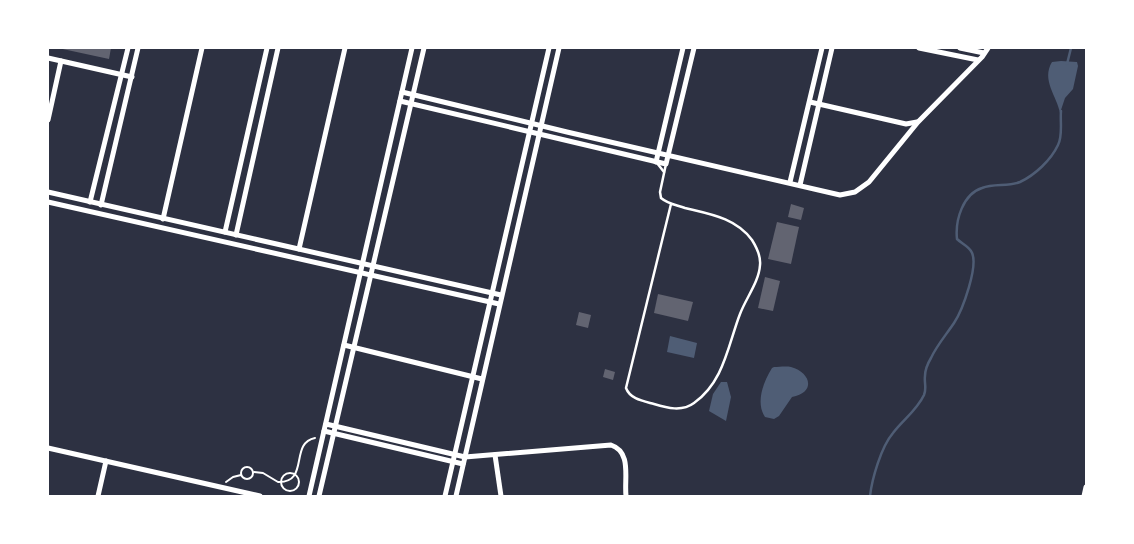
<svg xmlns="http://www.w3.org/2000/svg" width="1134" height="544" font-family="Literata,serif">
	<rect width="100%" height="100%" fill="#2d3142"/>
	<g fill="#4f5d75">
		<path d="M1061,61L1077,62L1078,66L1073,89L1065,98L1060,113C1057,96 1041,80 1052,62Z"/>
		<path d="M670,336L697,343L694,358L667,352Z"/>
		<path d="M774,367C779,367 786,366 791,367C810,372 817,392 792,397L779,416L774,419L765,417C755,402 764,381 772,368Z"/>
		<path d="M721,382H727L731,397L726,421L709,411L713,394Z"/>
	</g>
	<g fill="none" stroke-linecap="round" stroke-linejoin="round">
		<g stroke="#4f5d75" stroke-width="2.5">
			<path d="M1067,64L1071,48"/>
			<path d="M870,496C872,479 881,447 893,433C903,420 917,410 924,395C927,388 924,383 925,376C925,370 928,363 931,358C937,345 946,335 954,323C962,311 980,264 971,251C968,246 961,243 957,239C955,220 963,194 982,188C994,183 1008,187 1020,182C1035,175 1051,160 1058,145C1063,136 1060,122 1061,111"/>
		</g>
	</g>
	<g fill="#626471">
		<path d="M58,48H111L109,59Z"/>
		<path d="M791,204L804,208L801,220L788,217Z"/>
		<path d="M777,222L799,227L791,264L768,259Z"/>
		<path d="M765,277L780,281L773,311L758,308Z"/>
		<path d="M658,294L693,302L688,321L654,313Z"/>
		<path d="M579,312L591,315L588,328L576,325Z"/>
		<path d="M605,369L615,372L613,380L603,377Z"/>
	</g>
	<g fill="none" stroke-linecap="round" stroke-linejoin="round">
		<g stroke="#fff" stroke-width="2">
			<circle cx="247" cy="473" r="6"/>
			<path d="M254,472L263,473L278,482C310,483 289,443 315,438"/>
			<circle cx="290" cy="482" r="9"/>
			<path d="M226,482L233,477L241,475"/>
		</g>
		<g stroke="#fff" stroke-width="2.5">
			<path d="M657,163L664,172"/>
			<path d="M666,164L660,192L661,198C668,204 677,205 685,208C710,214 736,218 752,240C757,248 761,256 760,265C759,282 746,298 740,314C728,345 724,382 694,403C682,412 667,408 654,404C643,401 630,399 626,388L671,204"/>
		</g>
		<g stroke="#fff" stroke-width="5">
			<path d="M919,48L978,60"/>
			<path d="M960,48L984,53"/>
			<path d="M48,58L132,77"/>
			<path d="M402,92L567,132L840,195L855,192L869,182L918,122L982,57L988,48"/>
			<path d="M400,101L666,164L694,48"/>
			<path d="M810,102L906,124L917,122"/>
			<path d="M48,120L61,61"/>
			<path d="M656,162L683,48"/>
			<path d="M790,182L822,48"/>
			<path d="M800,185L832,48"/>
			<path d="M48,192L501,295"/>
			<path d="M48,202L499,304"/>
			<path d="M90,202L128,48"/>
			<path d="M101,205L138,48"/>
			<path d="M163,219L202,48"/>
			<path d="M225,232L267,48"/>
			<path d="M236,235L278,48"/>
			<path d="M299,249L345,48"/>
			<path d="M344,345L482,379"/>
			<path d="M326,424L465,457L611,445C632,452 624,478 626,496"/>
			<path d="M324,431L463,464"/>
			<path d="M48,448L260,496"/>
			<path d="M495,455L501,496"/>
			<path d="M98,496L106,461"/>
			<path d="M309,496L412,48"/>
			<path d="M319,496L424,48"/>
			<path d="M445,496L549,48"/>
			<path d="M456,496L559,48"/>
			<path d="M1084,496L1086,487"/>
		</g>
	</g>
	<rect width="1134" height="544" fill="none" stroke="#ffffff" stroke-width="98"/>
</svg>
